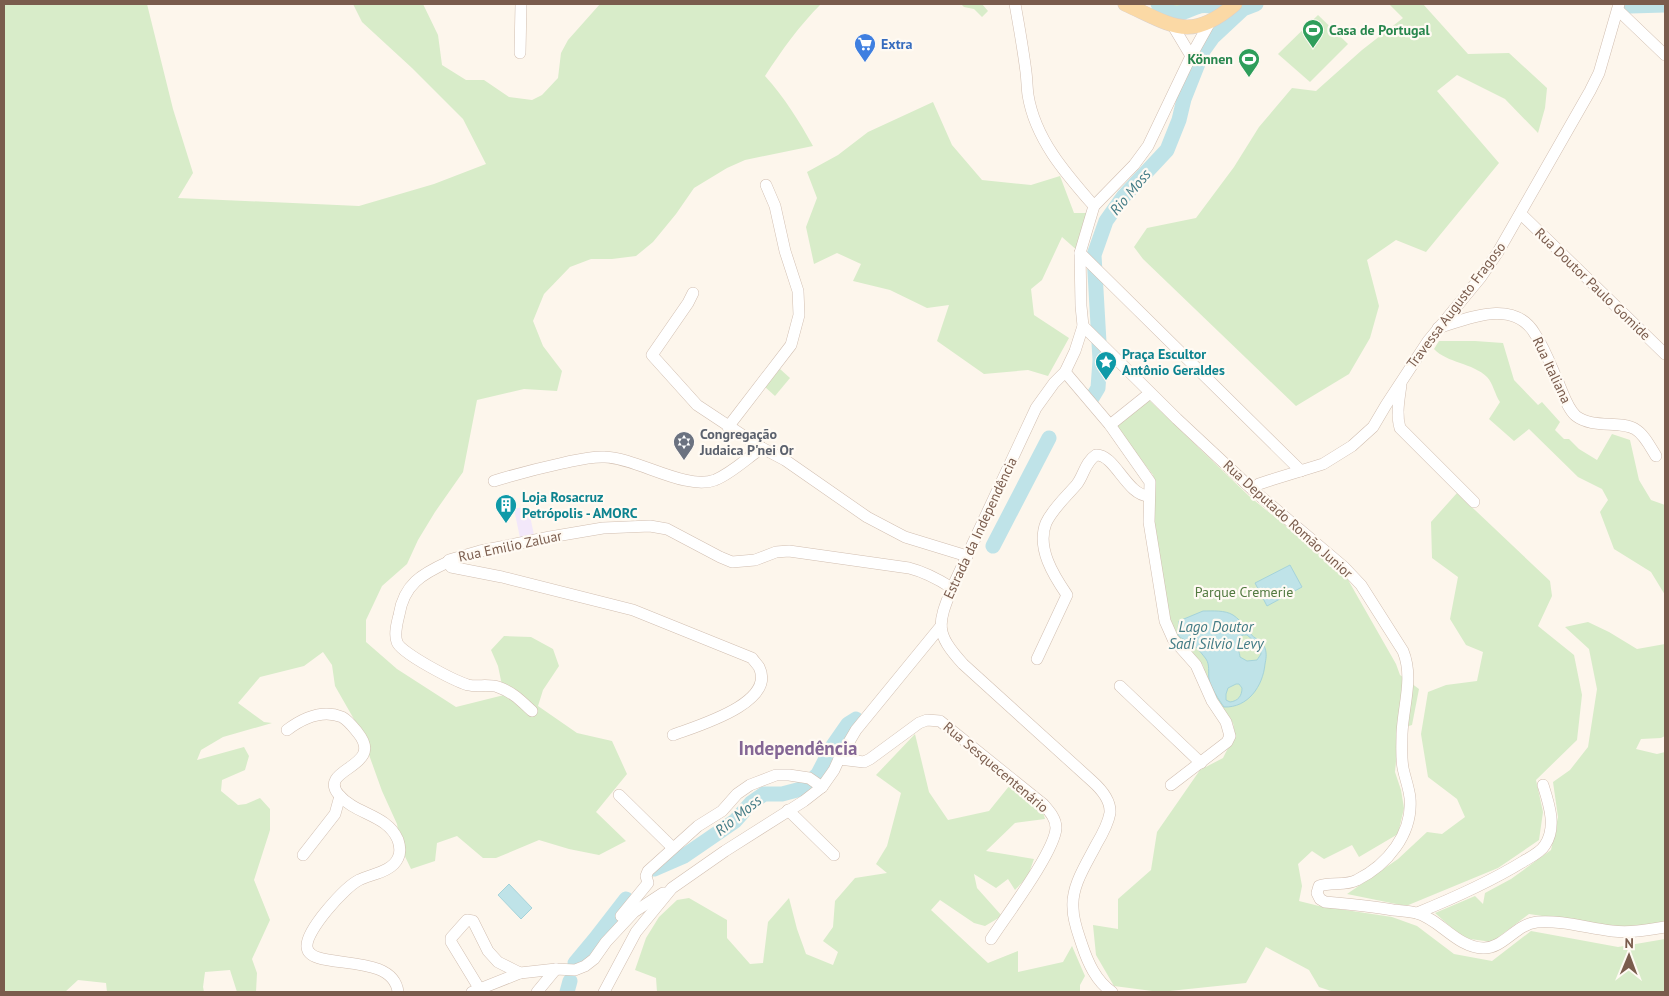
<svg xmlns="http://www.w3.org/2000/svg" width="1669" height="996" font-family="'PT Sans',sans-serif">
	<rect width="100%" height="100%" fill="#fdf6ec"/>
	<path fill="#f3e8fa" d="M528,506L534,535L520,538L514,509Z"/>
	<g fill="#d8ecc9">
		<path d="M4,4H147L173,109L193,173L178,198L359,206L434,184L486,164L463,119L412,68L362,22L353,4H423L438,35L442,65L466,80H484L509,97L532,100L542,95L558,78L561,53L568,40L600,4H821C799,26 782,50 765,76C785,98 799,121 813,146L745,160L727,168L694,188L676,214L653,242L636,256L612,259H591L570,267L544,294L533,321L543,346L562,371L557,391L524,389L477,400L463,472L435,512L418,540L407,564L382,586L366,620V642L397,669L456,707L504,695L498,666L491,650L504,636L531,637L553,649L559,666L543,690L538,706L577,733L612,741L627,774L596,812L626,841L599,855L569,849L539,840L496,858H483L457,836L437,843L435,861L411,869L401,848L397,824L382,791L368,752L367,742L335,686L332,665L323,652L304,666L260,677L238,703L264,722L272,723L223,737L201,750L197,760L244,747L249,756L245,770L222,780L221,791L238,805L246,804L260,798L270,809V830L254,880L270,920L252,959L257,973L256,992H237L230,970L205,972L203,987L204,992H107L106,983L78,980L65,992H4Z"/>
		<path d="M961,4H982L988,11L982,17L974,9L964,7Z"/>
		<path d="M1164,4H1212L1201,9L1164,6Z"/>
		<path d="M1389,4H1423L1468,54L1509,53L1547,88L1545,108L1538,133L1505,99L1457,75L1437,91L1499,163L1426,252L1396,240L1367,260L1379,306L1370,338L1349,374L1296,406L1143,259L1134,247L1147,228L1196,218L1234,167L1259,127L1292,88L1316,91L1362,50L1403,18Z"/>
		<path d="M1318,15L1348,44L1310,82L1278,54Z"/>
		<path d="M933,102L952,145L982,180L1031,185L1060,176L1074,213H1090L1079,252L1062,237L1042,280L1031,289L1034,315L1069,338L1048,376L1028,370L984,374L937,341L949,305L927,308L890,290L853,281L861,264L837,253L814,264L806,227L817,198L807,172L838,155L868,132Z"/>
		<path d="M1439,341H1475L1503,343L1514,380L1538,405L1542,402L1560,422L1555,430L1564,439H1569L1579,449L1597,460L1612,434L1630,440L1639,480L1651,500L1665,505V595L1651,572L1614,549L1600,512L1608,500L1602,489L1578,477L1529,429L1514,441L1489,419L1500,402C1495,395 1493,383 1487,377C1473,363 1447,363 1434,349Z"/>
		<path d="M780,369L790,378L775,396L765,387Z"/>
		<path d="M1149,400L1249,496L1341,571L1347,578L1396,664L1400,675L1419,689L1412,725L1399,729L1395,772L1401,790L1404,808L1398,834L1359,857L1352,845L1324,859L1312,851L1298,864L1302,886L1299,901L1319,906L1392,917L1417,926L1454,954L1492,961L1531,931L1618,947L1665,939V992H1334L1319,987L1309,970L1266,947L1246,983L1160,992L1114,986L1096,955L1093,925L1118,929V899L1151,870L1157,832L1200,770L1223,758L1235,734L1233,723L1221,711L1205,674L1203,665L1185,648L1169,625L1154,524L1155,483L1153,475L1116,427Z"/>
		<path d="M1457,493L1550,581L1552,596L1538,626L1574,655L1582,695L1577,740L1536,780L1543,812L1539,840L1498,868L1406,906L1347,894L1398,859L1427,832L1442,834L1465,817L1457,799L1428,777L1421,734L1428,692L1446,685L1477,681L1483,652L1466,645L1450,619L1458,577L1432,558L1431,522Z"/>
		<path d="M1588,622L1609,632L1637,649L1665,644V736L1661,738L1641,739L1636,749L1657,754L1665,752V922L1630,929L1529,914L1492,942L1463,938L1435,913L1475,896L1483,904L1485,893L1511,879L1551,850L1558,817L1553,782L1570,770L1588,747L1597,689L1589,649L1565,627Z"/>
		<path d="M915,734L929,792L948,820L989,811L1010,785L1042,809L1045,819L1015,823L986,851L1034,859L1028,876L1015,890L1008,879L996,888L974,874L977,888L1002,916L985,926L974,923L940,900L931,910L988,963L1018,951V972L1063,962L1072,946L1085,976L1080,985V992H657L656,978L635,970L646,938L659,917L677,900L689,898L727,920V938L750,964L763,963L768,922L789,898L797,929L806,954L833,965L838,952L823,941L833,927L835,901L855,878L887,873L876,864L887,846L901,793L876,775Z"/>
	</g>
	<g fill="#bfe3e8" stroke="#a5d3da" fill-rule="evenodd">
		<path d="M1290,565L1302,587L1267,606L1255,583Z"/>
		<path d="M1203,611C1213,611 1225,610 1233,615C1238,618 1241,623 1247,626C1251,641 1261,637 1265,648C1267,654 1266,659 1265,664C1263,686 1248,708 1224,707C1219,700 1211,688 1209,679C1208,672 1210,665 1206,659C1202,654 1198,648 1192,644C1179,635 1176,641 1179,621ZM1243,635H1247L1260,646L1261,654L1257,660L1247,661L1240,657C1239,647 1232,642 1243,635ZM1236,684H1239L1242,688C1242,696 1238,701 1230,702L1226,700V694L1228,688Z"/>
		<path d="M509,884L532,908L521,919L498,895Z"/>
	</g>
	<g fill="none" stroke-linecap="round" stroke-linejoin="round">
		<g stroke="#bfe3e8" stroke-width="15">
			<path d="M1158,4C1161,8 1163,9 1168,11C1180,17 1188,9 1200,6C1205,5 1211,6 1216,7"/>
			<path d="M1624,4L1630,6L1665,5"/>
			<path d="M1092,398L1098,388L1100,360L1094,255L1106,221L1123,197L1167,150L1179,120L1184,99L1203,51L1213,37L1243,9L1256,4"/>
			<path d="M993,546L1049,438"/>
			<path d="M654,869L684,856L703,843L735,821L751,803L764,794H782L801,789L818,774L832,747L848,724L856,719"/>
			<path d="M575,963L595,939L626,899"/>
			<path d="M567,992L570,981"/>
		</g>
		<g stroke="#d1beb0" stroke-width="12">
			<g id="minor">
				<path d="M1015,4C1019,26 1023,49 1026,72C1027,80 1027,88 1028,95C1035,139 1066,174 1094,206"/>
				<path d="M1618,10L1665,55"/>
				<path d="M1173,26L1191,56"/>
				<path d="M520,53L521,4"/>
				<path d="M1521,214L1665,354"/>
				<path d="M1080,253L1301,471"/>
				<path d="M693,293L688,303L652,355L697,405L762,448L785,460L867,517L905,537L967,556"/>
				<path d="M1083,326L1177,419L1253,490L1344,567L1361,585L1403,651C1414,678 1403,706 1402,734C1402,745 1401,757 1403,768C1405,778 1409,788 1410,798C1413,834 1387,865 1357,880C1346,886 1331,882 1319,886L1317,893L1320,899L1325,902C1348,904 1371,906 1393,910C1401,911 1409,911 1416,913C1440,919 1456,947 1483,948C1503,949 1516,924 1537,922C1562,920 1587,928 1612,931C1631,933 1647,930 1665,927"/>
				<path d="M1438,328C1469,318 1514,298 1535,334C1545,349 1551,366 1558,382C1563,393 1567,408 1576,416C1593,429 1620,420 1635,429C1644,434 1651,448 1656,456"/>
				<path d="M1065,372L1110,425L1150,482L1149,522L1165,621L1173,639L1196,665L1212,701L1226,722L1230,736L1227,742L1171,785"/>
				<path d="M1401,385C1399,400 1396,414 1400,428L1474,502"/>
				<path d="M1110,425L1150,393"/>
				<path d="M728,427L791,345L799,315L798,291L785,251L775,206L766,185"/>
				<path d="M494,481C517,474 540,468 563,463C577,460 591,456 605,457C637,458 686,491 715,480C732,473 747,458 762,448"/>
				<path d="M1253,490L1259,484L1271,480L1323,464L1352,446L1373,427L1386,405L1428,341L1481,277L1498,252L1590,91L1599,73L1619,4"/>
				<path d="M448,562C422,574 404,584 399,615C397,623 394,634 397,642C400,653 455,681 468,685C477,687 489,684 498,687C513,692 521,701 532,711"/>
				<path d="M1037,659L1067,595C1054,576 1036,548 1046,523C1053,508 1067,496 1077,484C1084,475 1085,462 1096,455C1115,454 1127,496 1149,496"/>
				<path d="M1120,686L1201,763"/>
				<path d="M287,730C303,718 322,709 342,717C349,721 353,727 358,733C386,768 316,768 339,795C356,815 387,814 398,840C400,846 401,852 398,858C392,872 371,874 359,880C345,887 305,931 307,947C309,972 393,950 398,992"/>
				<path d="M673,735C697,726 777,703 759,667C757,664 754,661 752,658L633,610L502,577L451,567L448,562L449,560L480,551L550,537L603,528L650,526L667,529L720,557L732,562L755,560L776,552L789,551L909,568C925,572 938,579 952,588"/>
				<path d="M839,759L864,762L870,759L919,723L927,720L940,721L1043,804C1049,811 1056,818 1056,828C1055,851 1006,916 991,939"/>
				<path d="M619,795L673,848"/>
				<path d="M788,810L834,855"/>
				<path d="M303,855L335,814L340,796"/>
				<path d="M1417,913C1454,898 1490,882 1524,861C1531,857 1541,852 1545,845C1557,827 1549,804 1543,785"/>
				<path d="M621,916L648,883L646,876L648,871L698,826L722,811L737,794L750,785L776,775H789L809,778L822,787"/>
				<path d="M479,988L451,942V938L467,920L473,921L488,951L498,962L520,973L556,969L575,970L585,966L594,959L606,942L634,912L663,893"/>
				<path d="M472,992L520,973"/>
				<path d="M537,992L556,969"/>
				<path d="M604,992L636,932L672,888L725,851L804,801L822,787L834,770L839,759L856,730L941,626"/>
				<path d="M1112,992C1096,981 1088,963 1082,945C1078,933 1073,921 1073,908C1071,886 1087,863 1096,845C1102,835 1108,824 1110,813C1111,800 1101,789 1092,781L963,664C935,633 937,625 952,588L1036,408L1054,383L1065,372L1075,351L1083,326L1081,306L1080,253L1094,206L1134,165L1148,146L1191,56L1210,22"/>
			</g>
		</g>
		<g stroke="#dad1cd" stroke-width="15">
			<path id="major" d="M1125,4C1172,25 1190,43 1235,4"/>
		</g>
		<use href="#minor" stroke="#fff" stroke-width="11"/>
		<use href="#major" stroke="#fbd9a5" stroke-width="14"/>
	</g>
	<defs>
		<g id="stadium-pin" transform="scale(1.125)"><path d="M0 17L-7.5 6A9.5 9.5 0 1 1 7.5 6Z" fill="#2e9e5b" stroke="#fffaf3"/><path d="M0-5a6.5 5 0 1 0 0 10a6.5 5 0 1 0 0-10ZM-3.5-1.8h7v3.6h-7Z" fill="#fff"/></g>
		<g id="supermarket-pin" transform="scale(1.125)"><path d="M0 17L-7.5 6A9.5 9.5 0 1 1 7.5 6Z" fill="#3f7fe0" stroke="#fffaf3"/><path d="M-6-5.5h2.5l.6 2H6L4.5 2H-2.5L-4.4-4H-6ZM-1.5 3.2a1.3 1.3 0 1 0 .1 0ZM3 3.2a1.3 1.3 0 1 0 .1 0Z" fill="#fff"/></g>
		<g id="sight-pin" transform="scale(1.125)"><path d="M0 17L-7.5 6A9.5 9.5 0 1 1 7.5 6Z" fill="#0f9aa8" stroke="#fffaf3"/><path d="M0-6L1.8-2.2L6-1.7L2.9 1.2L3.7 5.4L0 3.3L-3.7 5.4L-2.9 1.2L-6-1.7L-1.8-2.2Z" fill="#fff"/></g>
		<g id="synagogue-pin" transform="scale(1.125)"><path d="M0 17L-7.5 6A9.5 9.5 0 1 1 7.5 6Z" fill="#6b7280" stroke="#fffaf3"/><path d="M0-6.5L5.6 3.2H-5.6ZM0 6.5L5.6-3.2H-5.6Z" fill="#fff"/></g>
		<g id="building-pin" transform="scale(1.125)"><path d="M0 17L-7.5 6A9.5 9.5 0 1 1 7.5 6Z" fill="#0f9aa8" stroke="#fffaf3"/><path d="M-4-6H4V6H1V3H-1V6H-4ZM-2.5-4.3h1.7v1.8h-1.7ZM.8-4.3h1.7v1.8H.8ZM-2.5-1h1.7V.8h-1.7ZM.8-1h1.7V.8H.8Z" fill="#fff"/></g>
	</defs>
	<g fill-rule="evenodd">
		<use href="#stadium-pin" x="1313" y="30"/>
		<use href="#supermarket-pin" x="865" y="44"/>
		<use href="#stadium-pin" x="1249" y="59"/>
		<use href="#sight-pin" x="1106" y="362"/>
		<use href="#synagogue-pin" x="684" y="442"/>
		<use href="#building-pin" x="506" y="505"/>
	</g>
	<g text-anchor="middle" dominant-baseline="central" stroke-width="4.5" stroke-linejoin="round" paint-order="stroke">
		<g font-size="14" font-weight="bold" fill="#27864d" stroke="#fffaf3" text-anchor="start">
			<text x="1329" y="30">Casa de Portugal</text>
			<text x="1233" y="59" text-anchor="end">Können</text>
		</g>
		<g font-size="14" font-weight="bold" fill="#366cbe" stroke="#fffaf3" text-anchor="start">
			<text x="881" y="44">Extra</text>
		</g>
		<g font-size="14" fill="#7a5c4d" stroke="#fffaf3">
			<text transform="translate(1593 284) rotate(44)">Rua Doutor Paulo Gomide</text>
			<text transform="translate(1456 305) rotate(-53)">Travessa Augusto Fragoso</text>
			<text transform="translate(1552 370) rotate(65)">Rua Italiana</text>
			<text transform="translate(1288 519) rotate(42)">Rua Deputado Romão Junior</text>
			<text transform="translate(980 528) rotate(-65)">Estrada da Independência</text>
			<text transform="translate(510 546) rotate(-12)">Rua Emilio Zaluar</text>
			<text transform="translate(996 767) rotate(40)">Rua Sesquecentenário</text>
		</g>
		<g font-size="14" font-weight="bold" fill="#0d838f" stroke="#fffaf3" text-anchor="start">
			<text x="1122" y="354">Praça Escultor<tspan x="1122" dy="16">Antônio Geraldes</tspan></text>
			<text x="522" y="497">Loja Rosacruz<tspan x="522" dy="16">Petrópolis - AMORC</tspan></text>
		</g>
		<g font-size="14" font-weight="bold" fill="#5b616d" stroke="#fffaf3" text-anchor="start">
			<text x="700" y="434">Congregação<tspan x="700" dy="16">Judaica P'nei Or</tspan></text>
		</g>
		<g font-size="14" fill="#537a41" stroke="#fffaf3">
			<text x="1244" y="592">Parque Cremerie</text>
		</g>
		<g font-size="15" font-style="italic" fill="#437c86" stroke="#fffaf3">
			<text transform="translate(1130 192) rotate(-50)">Rio Moss</text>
			<text x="1216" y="626">Lago Doutor<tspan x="1216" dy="17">Sadi Silvio Levy</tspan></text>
			<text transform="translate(738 815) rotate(-39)">Rio Moss</text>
		</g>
		<g font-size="19" font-weight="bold" fill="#846695" stroke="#fffaf3">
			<text x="798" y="748">Independência</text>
		</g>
	</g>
	<rect width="1669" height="996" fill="none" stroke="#7a5c4d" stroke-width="10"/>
	<g transform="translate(1629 956) rotate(1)" stroke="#fffaf3" stroke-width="4" paint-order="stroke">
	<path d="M0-4L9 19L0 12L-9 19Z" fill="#7a5c4d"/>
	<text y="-8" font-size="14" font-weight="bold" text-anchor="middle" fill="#7a5c4d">N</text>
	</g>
</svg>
